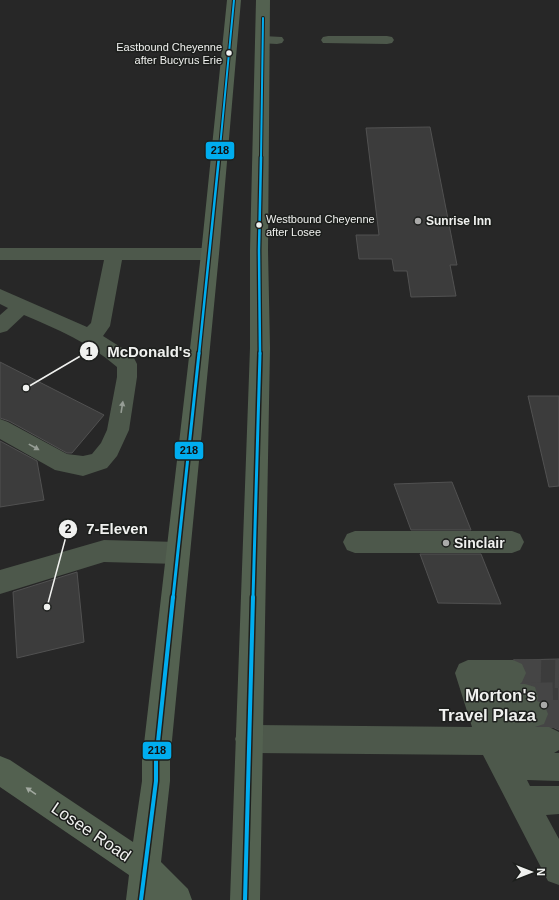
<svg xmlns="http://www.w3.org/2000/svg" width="559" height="900" font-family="Arial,sans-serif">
	<rect width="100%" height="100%" fill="#272727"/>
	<g fill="#3c3c3c" stroke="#515151">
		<path d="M430,127L457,265H450L456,296L411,297L407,271H394L392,259H359L356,235H379L366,128Z"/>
		<path d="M0,362L104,415L72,453H67L9,421L0,418Z"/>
		<path d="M528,396H559V486L549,487Z"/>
		<path d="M0,441L37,461L44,500L0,507Z"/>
		<path d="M452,482L471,530H411L394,484Z"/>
		<path d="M420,554H481L501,604L438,603Z"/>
		<path d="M77,572L84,642L17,658L13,592Z"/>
		<path d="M559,659V730L550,726H544L549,715L545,703L539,700V697L535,686L523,682L527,672L523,663L517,660Z"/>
	</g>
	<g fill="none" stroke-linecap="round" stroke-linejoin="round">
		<g stroke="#454545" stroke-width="28" stroke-dasharray="28 14" stroke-linecap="butt">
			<path d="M513,673L559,674"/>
			<path d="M525,697L559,696"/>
			<path d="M534,714H559"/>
		</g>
		<g fill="#4d584b" fill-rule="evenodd">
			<path d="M263,36L282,37L284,40L282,43L277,44L258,43L256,40L258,37Z"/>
			<path d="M328,36H387L392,37L394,40L392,43L387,44L323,43L321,40L323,37Z"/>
			<path d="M0,248H210L216,250L219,254L216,258L210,260H122L110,326L103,336L122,348L134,358L137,364V377L129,430L117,456L107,468L83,476L55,470L0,439V419L8,422L67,454L83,456L92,454L101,443L107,430L117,377V367C90,343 57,329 24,315L7,331L0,333V315L8,308L0,304V289L87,327L91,323L104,260H0Z"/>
			<path d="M355,531H512L520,534L524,542L520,550L512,553H355L347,550L343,542L347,534Z"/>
			<path d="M104,540L178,542L187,545L190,553L187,561L178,564L104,562L0,594V570Z"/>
			<path d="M468,660H513L522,664L526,673L522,682L520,684H525L535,687L538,697L537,701L544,704L548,714L544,724L535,727H549L559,732V750L554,753H559V781L527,780L530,786H559V814L546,815L559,839V885L548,881L483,755L249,753L239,749L235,739L239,729L249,725L472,727L455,673L459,664Z"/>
		</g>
		<g fill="#536150" fill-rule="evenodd">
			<path d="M227,0H241L219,254L170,761V781L161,862L188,889L192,900H126L129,875L0,787V756L10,760L133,842L142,781V761L201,254Z"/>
			<path d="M256,0H270L268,250L270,348L260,900H230L250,348V250Z"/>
		</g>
		<g stroke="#1d1f1d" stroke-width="4">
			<g id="bus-1-far3">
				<path d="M219,158L234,0"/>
				<path d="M261,158L263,18"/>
			</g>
		</g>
		<g stroke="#1d1f1d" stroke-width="5">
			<g id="bus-1-far2">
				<path d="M199,354L219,157"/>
				<path d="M260,354L259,250L261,157"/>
			</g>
		</g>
		<g stroke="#1d1f1d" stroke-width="6">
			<g id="bus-1-far1">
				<path d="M173,598L199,353"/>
				<path d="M253,598L260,353"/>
			</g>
		</g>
		<g stroke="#1d1f1d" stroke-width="7">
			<g id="bus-1">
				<path d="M141,900L156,781V761L173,597"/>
				<path d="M245,900L253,597"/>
			</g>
		</g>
		<use href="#bus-1-far3" stroke="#00adef" stroke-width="2"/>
		<use href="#bus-1-far2" stroke="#00adef" stroke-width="2.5"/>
		<use href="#bus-1-far1" stroke="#00adef" stroke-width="3"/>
		<use href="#bus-1" stroke="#00adef" stroke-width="4"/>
	</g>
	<defs><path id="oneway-solid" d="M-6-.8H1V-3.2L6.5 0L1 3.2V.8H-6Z"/></defs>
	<g fill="#969d95">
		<use href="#oneway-solid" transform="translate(122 407) rotate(-81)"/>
		<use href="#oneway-solid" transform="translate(34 447) rotate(29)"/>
	</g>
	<use fill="#a2a9a0" href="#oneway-solid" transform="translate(31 791) rotate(-146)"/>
	<g fill="#f0f1ef" stroke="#1d1f1d" stroke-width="1.5">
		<circle cx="229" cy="53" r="3.5"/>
		<circle cx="259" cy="225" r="3.5"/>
	</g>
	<g fill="#aaaaa9" stroke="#1d1f1d" stroke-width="1.5">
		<circle cx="418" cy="221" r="4"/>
		<circle cx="446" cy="543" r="4"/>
		<circle cx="544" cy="705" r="4"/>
	</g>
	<g text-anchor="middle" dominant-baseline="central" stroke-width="3" stroke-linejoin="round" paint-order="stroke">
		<g font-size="11" fill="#f0f1ef" stroke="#1d1f1d" text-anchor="end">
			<text x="222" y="47">Eastbound Cheyenne<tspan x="222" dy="13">after Bucyrus Erie</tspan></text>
			<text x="266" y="219" text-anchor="start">Westbound Cheyenne<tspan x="266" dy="13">after Losee</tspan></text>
		</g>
		<g font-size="12" font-weight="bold" fill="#f0f1ef" stroke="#1d1f1d" text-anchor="start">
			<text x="426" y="221">Sunrise Inn</text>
		</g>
		<g font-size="14" font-weight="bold" fill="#f0f1ef" stroke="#1d1f1d" text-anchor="start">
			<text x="454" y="543">Sinclair</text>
		</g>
		<g font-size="17" font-weight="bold" fill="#f0f1ef" stroke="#1d1f1d" text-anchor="end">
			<text x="536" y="695">Morton's<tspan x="536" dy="20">Travel Plaza</tspan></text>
		</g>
		<g font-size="17" fill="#f0f1ef" stroke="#1d1f1d">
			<text transform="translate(91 832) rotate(34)">Losee Road</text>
		</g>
	</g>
	<path fill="none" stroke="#f0f1ef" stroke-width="1.5" d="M26 388L89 351M47 607L68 529"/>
	<g fill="#f0f1ef" stroke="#1d1f1d" stroke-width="1.5">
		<circle cx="26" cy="388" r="4"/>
		<circle cx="47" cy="607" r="4"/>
		<circle cx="89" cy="351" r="10"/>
		<circle cx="68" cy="529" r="10"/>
	</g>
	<g font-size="12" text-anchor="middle" font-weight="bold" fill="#111">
		<text x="89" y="356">1</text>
		<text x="68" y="533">2</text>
	</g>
	<g font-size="15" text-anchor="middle" font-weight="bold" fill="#f0f1ef" stroke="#1d1f1d" stroke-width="3" stroke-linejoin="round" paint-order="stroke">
		<text x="149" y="357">McDonald's</text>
		<text x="117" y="534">7-Eleven</text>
	</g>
	<g stroke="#1d1f1d" stroke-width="1.5">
		<rect x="205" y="141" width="30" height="19" rx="4" fill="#00adef"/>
		<rect x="174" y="441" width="30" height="19" rx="4" fill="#00adef"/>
		<rect x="142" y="741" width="30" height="19" rx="4" fill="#00adef"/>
	</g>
	<g font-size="11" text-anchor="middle" font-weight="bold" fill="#111">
		<text x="220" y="154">218</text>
		<text x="189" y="454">218</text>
		<text x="157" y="754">218</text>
	</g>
	<g transform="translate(531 872) rotate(90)" stroke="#1d1f1d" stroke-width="3" paint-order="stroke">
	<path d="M0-3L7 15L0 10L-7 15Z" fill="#f0f1ef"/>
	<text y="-6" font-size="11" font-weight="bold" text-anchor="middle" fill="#f0f1ef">N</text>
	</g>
</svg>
